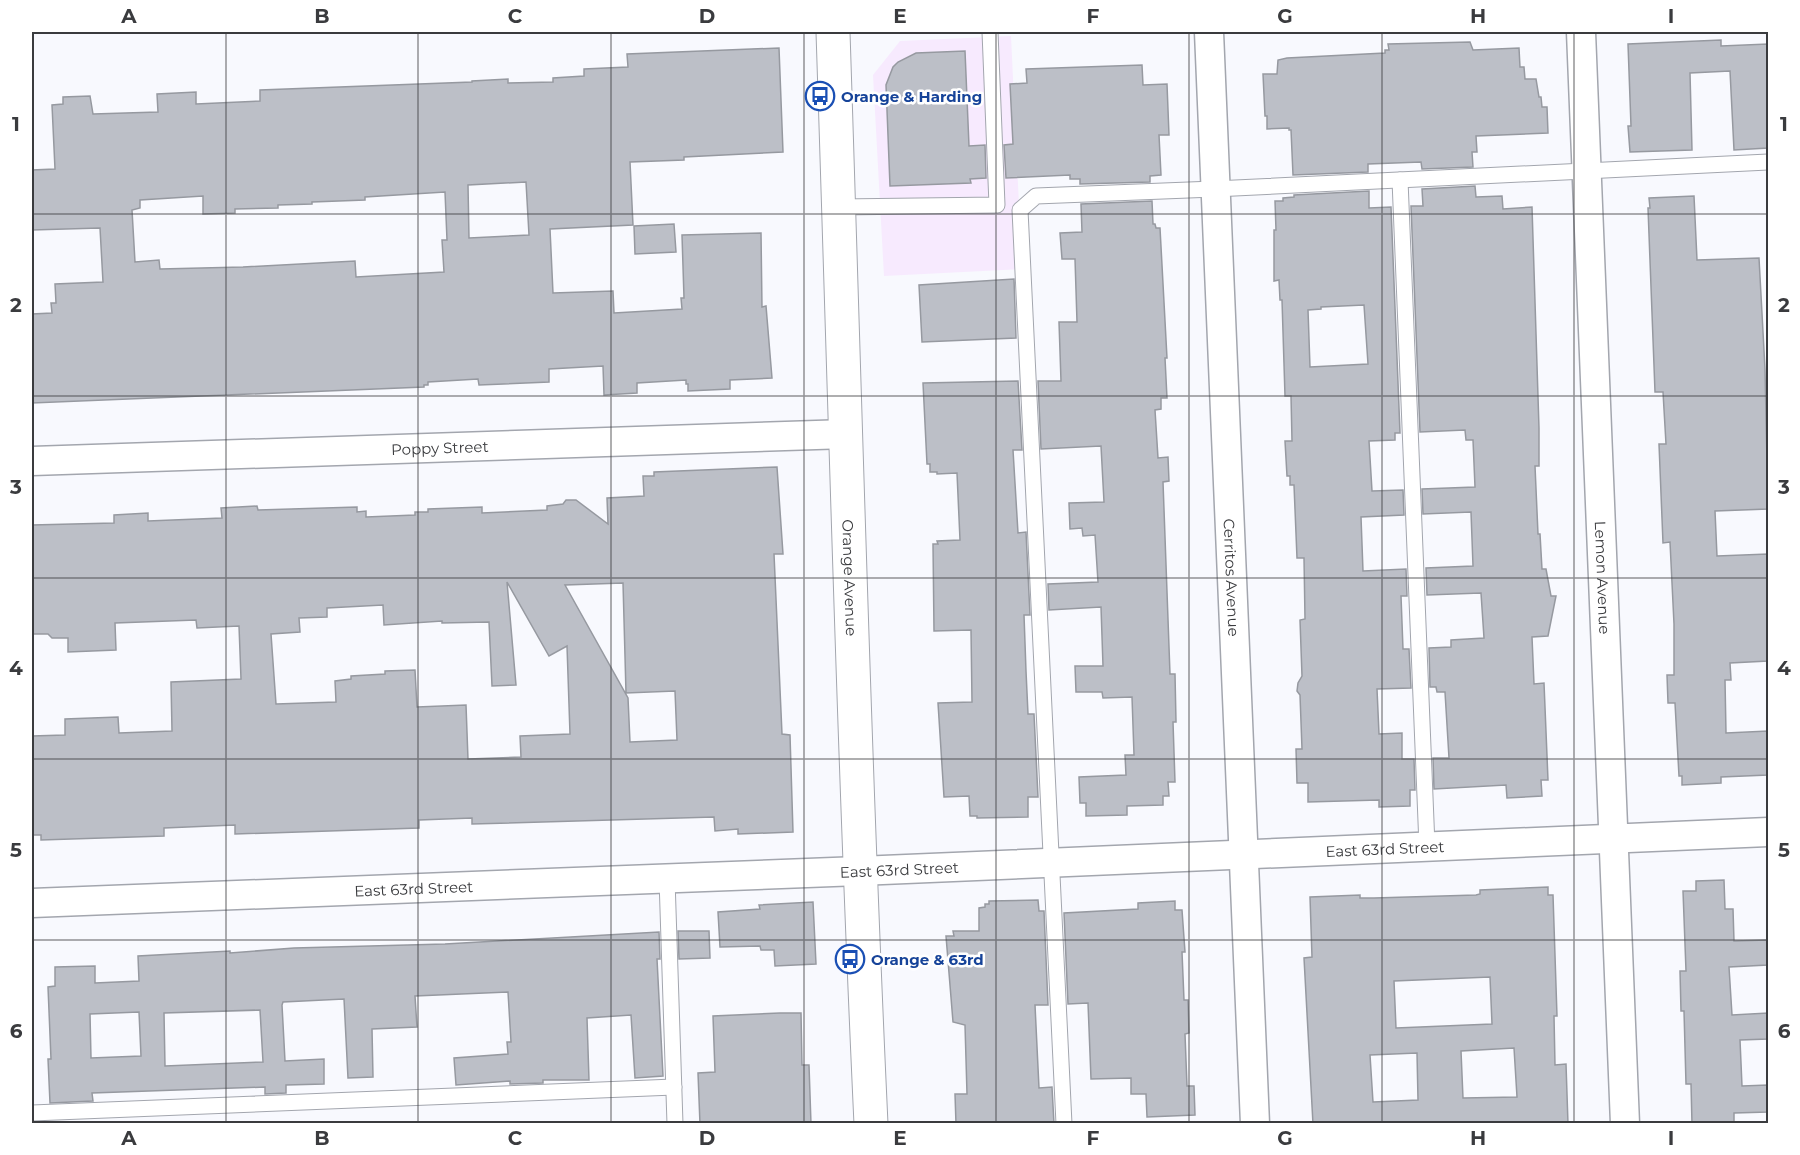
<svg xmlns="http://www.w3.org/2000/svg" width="1800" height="1155" font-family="Montserrat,sans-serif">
	<rect width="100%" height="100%" fill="#f8f9fe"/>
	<path fill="#f7eafe" d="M1011,36L1022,269L884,276L873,75L900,41Z"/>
	<g fill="#bcbfc7" stroke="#9699a0" stroke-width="1.5" fill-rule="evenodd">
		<path d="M1721,40V46L1768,44V148L1734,150L1730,71L1690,73L1692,150L1630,152L1628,126H1631L1628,44Z"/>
		<path d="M1470,42L1473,50L1519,48L1520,67H1524L1525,79H1536L1539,97H1541L1542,107H1547L1548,133L1476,136L1477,152H1472L1473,167L1422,169L1421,162L1368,164V172L1293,175L1291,130H1289V128L1267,129V116H1265L1263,74H1277L1278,60L1287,58L1385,53V50H1389L1388,44Z"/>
		<path d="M779,48L783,152L684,157V160L630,162L633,225L550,229L553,293L613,291L614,313L682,309L681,298H684L682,235L761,233L762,307L766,306L772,378L730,380V389L688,391V384H686V380L637,383V393L604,395L603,366L549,369V382L479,385L478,379L428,382V385H424V387L32,403V314L52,313L51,303H56L55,284L103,282L100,228L32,230V170L55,169L52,105L63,104V97L90,96L93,114L158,112L157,94L196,92V104L260,101V90L472,82V81L508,79V83L553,82V78L584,76V69L628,67L627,54ZM526,182L529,235L469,238L468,185ZM445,192L447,240H442L444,272L356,277L355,261L243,267L160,269L159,260L135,262L132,210L140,208V200L203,196V214L235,213V209L278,208V205L312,204V202L365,200V197Z"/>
		<path d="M965,51L969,146L985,145L986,178L970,179L971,183L890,186L886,85L893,67L898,62L916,53Z"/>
		<path d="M1142,65L1143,85L1167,84L1169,135H1159L1161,175L1150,176V182L1080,184V179H1070V175L1006,178L1004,145L1013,144L1010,84L1027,83L1026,69Z"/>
		<path d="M1475,186L1476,197L1502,196L1503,209L1532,207L1539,428V466H1535L1538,534H1540L1542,569H1546L1551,596H1556L1548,636L1532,637L1534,684L1544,683L1548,780H1541L1542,796L1507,798L1506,785L1434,789L1433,758H1449L1445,692H1437L1436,687H1430L1429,648L1451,647V640L1484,638L1481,593L1427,595L1426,568L1473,566L1471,512L1423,514L1422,489L1475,487L1473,440H1466L1465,430L1420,432L1411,206H1423L1422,189Z"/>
		<path d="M1369,191V208L1391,207L1400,433H1395V440L1369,441L1372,491L1403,490L1404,515L1361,517L1363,571L1406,569L1407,596H1401L1403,649H1409L1411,688L1377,689L1379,734L1402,733V759H1414L1415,790H1410V806L1379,807V800L1308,802V783H1297L1296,749H1302L1300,695L1297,691L1298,683L1302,676L1300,620L1305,619L1304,558H1297L1294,485H1290V476H1287L1285,441H1292L1291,396H1285L1282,300H1280L1279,280L1274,281V230H1276L1275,201H1283V198L1294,197V195ZM1364,305L1368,364L1310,367L1308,310L1321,309V307Z"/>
		<path d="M1694,196L1697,260L1759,258L1765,369L1768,509L1715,511L1717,556L1768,554V661L1730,663L1731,680H1725L1726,733L1768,731V775L1721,777V783L1682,785V776H1679L1675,703H1668L1667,675H1674V624L1670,542L1663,543L1659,444H1666L1663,392H1655L1648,208H1650L1649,198Z"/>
		<path d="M1152,201L1153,224H1155L1156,228H1160L1167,358H1165L1167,398H1161V409L1155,410L1158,458L1168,457L1169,481L1163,482L1170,674H1175L1176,722H1173L1175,782H1168L1169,796H1163V805L1127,806V815L1086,816V803H1080L1079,777L1126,775L1125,755H1134L1132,697L1103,698L1102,692H1076L1075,666H1103L1101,607L1049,610L1048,584L1098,582L1095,535L1083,536L1082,528L1070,529L1069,503L1104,502L1101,446L1041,449L1038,381H1061L1059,322H1077L1075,259H1062L1060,233L1082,232L1081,204Z"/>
		<path d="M674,224L676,252L635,254L634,226Z"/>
		<path d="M1014,279L1016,338L922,342L919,285Z"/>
		<path d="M1018,381L1022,450H1013L1018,533L1026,532L1030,615H1024L1026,671L1028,714H1034L1038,797H1028V817L977,818V816H970L969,796L944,797L938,703L972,702L971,630L934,631L933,544H938L937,541L960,540L957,473L937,474V472H930V464H927L923,383Z"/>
		<path d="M777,467L783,554H774L782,734L790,735L793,832L738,834V829L715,831L714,817L472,824V818L419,820V828L235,834V825L164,828V836L41,840V835H32V736L65,735V719L118,717L119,733L172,731L171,682L241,679L239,626L197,628L196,620L115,623L116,650L68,652V638H52L48,634H32V525L114,523V515L148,513V521L222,518L221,508L257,506L258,510L357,507V512L366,511V517L415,515V512H428V509L482,507V513L547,510V506L563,504L566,500H576L608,524L607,498L644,496L643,476H654V472ZM507,582L549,656L567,646L570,734L520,736L521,757L468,759L466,705L417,707L415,670L385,671V674L351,676V679L335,681L336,702L276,704L271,634L300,632L299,618L327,617V608L383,605L384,625L442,621V623L489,622L492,686L516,685ZM623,583L626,693L675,691L677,740L630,742L628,698L565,585Z"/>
		<path d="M1724,880L1725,909H1733L1734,941L1768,940V965L1729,967L1732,1015L1768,1013V1039L1740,1040L1742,1086L1768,1085V1112L1734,1113V1124H1692L1691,1084H1686L1684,1011H1681L1680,971H1686L1683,891H1696V881Z"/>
		<path d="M1548,887V895H1553L1557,1016H1554L1555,1065L1566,1064L1568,1124H1313L1304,958L1312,957L1310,897L1360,895V898H1374L1476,895L1480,894V890ZM1490,977L1492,1024L1396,1028L1394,981ZM1514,1048L1517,1097L1463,1098L1461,1051ZM1417,1053L1418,1100L1373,1102L1370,1055Z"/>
		<path d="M1038,900L1039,911H1044L1048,1005H1035L1039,1088L1052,1087L1054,1124H956L955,1094H967L965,1025L953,1022L946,936H954L953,931H979V908L985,907V904H989V901Z"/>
		<path d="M1175,901V910H1182L1185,952H1182L1184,1000H1188L1189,1033L1185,1034L1187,1086H1194L1195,1115L1147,1117L1146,1094H1131V1078L1091,1079L1088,1003L1068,1004L1064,913L1138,909V903Z"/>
		<path d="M813,902L816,964L775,966L774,950H761L760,946L720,947L718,912L760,909L759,905Z"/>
		<path d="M678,931H709L710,958L679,959Z"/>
		<path d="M659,932L660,959H657L663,1076L635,1078L631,1015L587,1018L589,1080H543V1083L510,1084V1081L456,1085L454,1058L508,1054L507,1042H511L508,992L415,996L417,1027L372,1029L373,1077L348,1078L344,999L283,1002L282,1005L285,1061L324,1059V1084L286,1085V1093L265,1094V1087L92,1093L93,1101L50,1103L48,1059H51L48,987L55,986V967L95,966V983L139,981L138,956L230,951V953L294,948L445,944ZM260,1010L263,1062L165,1066L164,1013ZM139,1012L141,1056L91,1058L90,1014Z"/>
		<path d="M780,1013H801L802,1065H809L811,1124H700L698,1073L715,1072L713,1016Z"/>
	</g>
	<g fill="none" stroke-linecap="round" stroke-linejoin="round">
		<g stroke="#a3a6ae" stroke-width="17">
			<g id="service">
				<path d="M1400,180L1427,846"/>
				<path d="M839,207L997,205L990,32"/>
				<path d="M667,879L675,1124"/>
				<path d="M32,1113L674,1087"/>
				<path d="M1064,1124L1020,210L1036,196L1214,189L1768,162"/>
			</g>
		</g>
		<g stroke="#a3a6ae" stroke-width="31">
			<g id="minor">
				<path id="s1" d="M1209,32L1255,1124"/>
				<path id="s2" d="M1581,32L1625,1124"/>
				<path id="s3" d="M32,461L847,434"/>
				<path id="s4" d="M32,903L859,871L1768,832"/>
			</g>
		</g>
		<g stroke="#a3a6ae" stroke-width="35">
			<g id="tertiary">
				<path id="s5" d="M833,32C845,396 854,760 871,1124"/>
			</g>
		</g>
		<use href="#service" stroke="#fff" stroke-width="15"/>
		<use href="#minor" stroke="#fff" stroke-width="28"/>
		<use href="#tertiary" stroke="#fff" stroke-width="33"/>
	</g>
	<path fill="none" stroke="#3a3b3e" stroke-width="1.5" stroke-opacity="0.55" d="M226,32V1124M418,32V1124M611,32V1124M804,32V1124M996,32V1124M1189,32V1124M1382,32V1124M1574,32V1124M32,214H1768M32,396H1768M32,578H1768M32,759H1768M32,940H1768"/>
	<defs>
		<g id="bus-ring" transform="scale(1.5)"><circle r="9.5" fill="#fff" stroke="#1a4fb4" stroke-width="1.5"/><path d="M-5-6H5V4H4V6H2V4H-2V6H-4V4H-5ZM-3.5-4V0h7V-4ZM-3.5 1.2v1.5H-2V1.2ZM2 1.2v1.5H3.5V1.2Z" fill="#1a4fb4"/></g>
	</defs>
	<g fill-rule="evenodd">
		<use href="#bus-ring" x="820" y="96"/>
		<use href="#bus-ring" x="850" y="959"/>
	</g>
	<g text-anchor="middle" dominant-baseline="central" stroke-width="5" stroke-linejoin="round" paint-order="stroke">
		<g font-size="15" font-weight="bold" fill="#164399" stroke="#fff" text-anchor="start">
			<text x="841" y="96">Orange &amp; Harding</text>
			<text x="871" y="959">Orange &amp; 63rd</text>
		</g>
		<g font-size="15" fill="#3a3b3e" stroke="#fff">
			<text stroke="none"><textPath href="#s3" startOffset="408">Poppy Street</textPath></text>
			<text stroke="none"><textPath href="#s2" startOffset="546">Lemon Avenue</textPath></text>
			<text stroke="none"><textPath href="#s5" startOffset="546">Orange Avenue</textPath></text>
			<text stroke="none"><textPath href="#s1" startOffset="546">Cerritos Avenue</textPath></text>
			<text stroke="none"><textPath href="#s4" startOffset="1354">East 63rd Street</textPath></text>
			<text stroke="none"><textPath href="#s4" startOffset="868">East 63rd Street</textPath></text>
			<text stroke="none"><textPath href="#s4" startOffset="382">East 63rd Street</textPath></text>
		</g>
	</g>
	<rect width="1800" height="1155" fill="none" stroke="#ffffff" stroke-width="66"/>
	<rect x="33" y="33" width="1734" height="1089" fill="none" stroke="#3a3b3e" stroke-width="2"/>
	<g font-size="20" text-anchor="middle" font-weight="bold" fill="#3a3b3e">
		<text x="129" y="23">A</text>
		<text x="322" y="23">B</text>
		<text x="515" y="23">C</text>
		<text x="707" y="23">D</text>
		<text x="900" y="23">E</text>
		<text x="1093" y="23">F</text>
		<text x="1285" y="23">G</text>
		<text x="1478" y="23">H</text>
		<text x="1671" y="23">I</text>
		<text x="16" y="131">1</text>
		<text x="1784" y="131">1</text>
		<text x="16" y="312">2</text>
		<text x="1784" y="312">2</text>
		<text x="16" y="494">3</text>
		<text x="1784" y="494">3</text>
		<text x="16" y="675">4</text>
		<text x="1784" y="675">4</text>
		<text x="16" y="857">5</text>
		<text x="1784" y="857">5</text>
		<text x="16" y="1038">6</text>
		<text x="1784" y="1038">6</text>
		<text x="129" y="1145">A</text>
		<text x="322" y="1145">B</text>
		<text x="515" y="1145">C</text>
		<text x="707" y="1145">D</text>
		<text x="900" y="1145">E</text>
		<text x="1093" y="1145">F</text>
		<text x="1285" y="1145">G</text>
		<text x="1478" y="1145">H</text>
		<text x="1671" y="1145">I</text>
	</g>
</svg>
